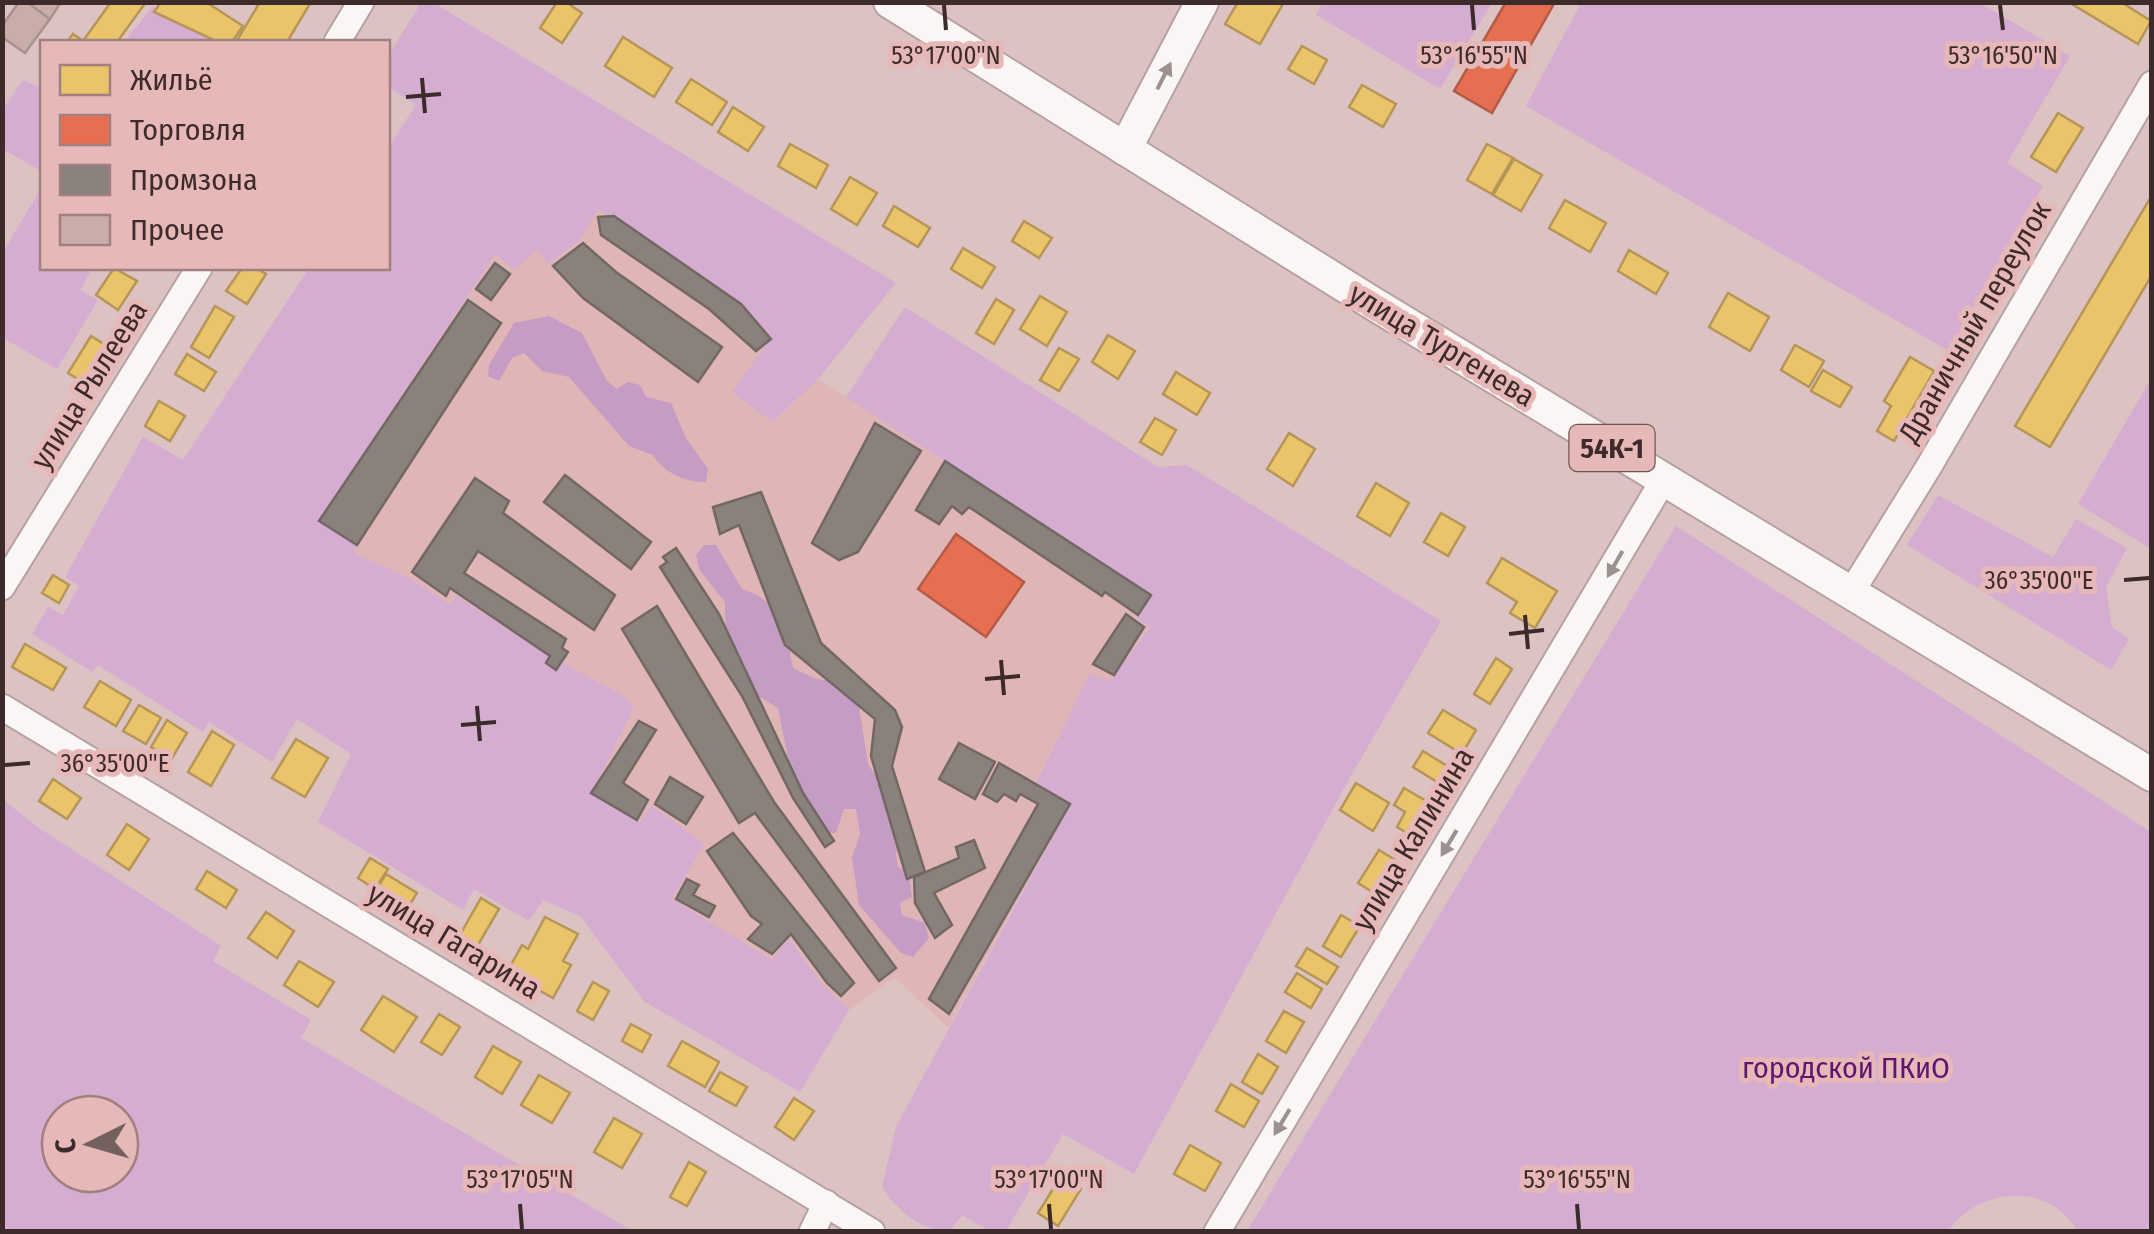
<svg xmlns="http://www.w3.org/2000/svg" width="2154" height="1234" font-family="'Fira Sans Condensed',sans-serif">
	<rect width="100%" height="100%" fill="#dcc2c2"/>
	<path fill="#dfb5b6" d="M598,208L741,304L772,337L773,422L818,379L1151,595L1150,626L1110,682L1089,675L1036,782L1070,804L948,1028L895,977L849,1010L824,987L790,940L772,961L671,899L653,807L641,822L591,793L634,708L626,697L542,652L456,596L451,605L408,578L354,553L319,521L495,254L537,248L548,264L580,240Z"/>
	<g fill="#d4add1" fill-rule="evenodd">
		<path d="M1323,2H1492V3L1440,89L1316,15Z"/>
		<path d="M421,3H434L896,283L818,379L773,422L732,392L772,337L741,304L598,209L580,240L548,264L537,249L515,270L495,254L319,521L357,545L354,553L409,578L451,605L456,595L542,652L626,697L634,707L592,793L640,822L652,806L704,844L672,899L772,960L789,939L824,987L849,1010L800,1092L645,1002L580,916L543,900L529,921L474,889L463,910L318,822L351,754L297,719L272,762L209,722L203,732L98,665L92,672L32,634L48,607L63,615L79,586L65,577L143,437L183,460L309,268H388V148L416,105L388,87V56Z"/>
		<path d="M1581,3H1980L2070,56L2007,163L2043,186L1949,351L1526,106Z"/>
		<path d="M153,6L219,42H124Z"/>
		<path d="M23,80L42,89V172L3,149V109Z"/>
		<path d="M42,187V268H93L80,290L98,300L57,369L3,338V252Z"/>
		<path d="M905,307L1158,467L1187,465L1441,621L1348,781L1134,1174L1063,1134L1006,1231H990L962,1215L950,1231C920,1231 898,1211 882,1187L896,1127L1070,805L1036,783L1089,674L1110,681L1150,627L1136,618L1151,595L846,397Z"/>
		<path d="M2151,379L2152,541L2148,547L2078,504Z"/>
		<path d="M1938,495L2053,557L2076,519L2127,548L2106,587L2112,627L2129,639L2111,670L1907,545Z"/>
		<path d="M1676,526L2151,832V1231H2077C2050,1181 1977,1187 1948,1232L1247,1231Z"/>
		<path d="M2,799L39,828L221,946L213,961L311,1020L301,1038L633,1231H3ZM60,1114H120V1174H60Z"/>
	</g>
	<g fill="#c59cc4">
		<path d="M549,316L582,333L607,381L617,389L628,382L640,385L646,397L671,403L686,438L708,469L706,482C687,483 662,472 653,455L629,446L569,377L542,371L524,353L512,358L499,381L488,376L489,365L514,323Z"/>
		<path d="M704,545H716L742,589C787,605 784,626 793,668L816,679L842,682L858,700L868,764L903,816L896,855L898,867L909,873L912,897L900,903L902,915L925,923L929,938L913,957L901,953L859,905L852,857L860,834L856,809H844L836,833H823L795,794L778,708L745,688L726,639L725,602L700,571L696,555Z"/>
	</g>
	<g fill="#e9c46a" stroke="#b59657" stroke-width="2.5">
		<path d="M111,2H146L117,42H67L73,34L83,41Z"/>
		<path d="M161,2H206L243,26L232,42H218L154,12Z"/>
		<path d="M260,2H311L287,42H236Z"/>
		<path d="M557,2H566L582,13L562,43L540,28Z"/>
		<path d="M1238,2H1284L1260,44L1225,24Z"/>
		<path d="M2121,2L2151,21L2138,44L2072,4Z"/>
		<path d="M623,37L672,68L654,97L605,66Z"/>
		<path d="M1302,46L1327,60L1314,84L1288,69Z"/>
		<path d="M691,79L727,102L712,125L676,102Z"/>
		<path d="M1362,85L1396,104L1383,127L1349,107Z"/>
		<path d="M733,107L764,127L748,151L718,132Z"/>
		<path d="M2058,113L2083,128L2056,172L2031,157Z"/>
		<path d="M790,144L828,165L816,188L778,166Z"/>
		<path d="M1487,144L1513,158L1492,194L1467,180Z"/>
		<path d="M1514,159L1542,175L1521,211L1493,195Z"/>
		<path d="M850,177L877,193L857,225L831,209Z"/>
		<path d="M2152,195V275L2050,447L2015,426Z"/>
		<path d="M1565,200L1606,223L1590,252L1549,228Z"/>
		<path d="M894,206L930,228L918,247L883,226Z"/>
		<path d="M1024,221L1052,238L1039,258L1012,241Z"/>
		<path d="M963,248L995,267L982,288L951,269Z"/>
		<path d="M1629,250L1668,273L1656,294L1618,271Z"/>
		<path d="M114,268L137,281L118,310L96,295Z"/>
		<path d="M242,268H256L266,274L247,304L226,291Z"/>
		<path d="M1728,293L1769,317L1750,351L1709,327Z"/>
		<path d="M1040,296L1067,312L1047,346L1020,329Z"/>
		<path d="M996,299L1014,310L994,344L976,333Z"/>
		<path d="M215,306L234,317L209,358L191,347Z"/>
		<path d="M1108,335L1135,351L1118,379L1092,362Z"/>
		<path d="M91,336L112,349L89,386L68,373Z"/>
		<path d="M1795,345L1824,361L1809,387L1781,370Z"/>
		<path d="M1059,348L1079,359L1059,391L1040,380Z"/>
		<path d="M187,354L216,372L204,391L175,374Z"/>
		<path d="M1910,357L1934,371L1894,441L1877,431L1891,406L1884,401Z"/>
		<path d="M1823,370L1852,387L1840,407L1811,391Z"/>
		<path d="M1176,372L1210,393L1197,415L1163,394Z"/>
		<path d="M159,401L185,416L170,441L145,426Z"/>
		<path d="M1155,418L1176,430L1162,455L1140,442Z"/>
		<path d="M1289,433L1315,449L1293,486L1267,469Z"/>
		<path d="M1376,483L1409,503L1390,536L1357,516Z"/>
		<path d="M1441,513L1465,527L1448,556L1424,542Z"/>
		<path d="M1502,558L1557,591L1535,628L1510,613L1517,602L1487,583Z"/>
		<path d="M53,575L69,585L59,603L42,593Z"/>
		<path d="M25,644L66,668L53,690L12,667Z"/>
		<path d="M1496,658L1512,669L1490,704L1474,694Z"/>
		<path d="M100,681L131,700L116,726L84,707Z"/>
		<path d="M139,705L161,718L146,744L123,731Z"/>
		<path d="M1443,710L1476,730L1462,754L1428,733Z"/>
		<path d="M167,720L187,733L171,760L151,747Z"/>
		<path d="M212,731L234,745L211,786L188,772Z"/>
		<path d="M296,739L328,758L305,797L272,778Z"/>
		<path d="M1423,751L1452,769L1442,785L1413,767Z"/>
		<path d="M53,779L81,798L67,819L39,801Z"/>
		<path d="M1356,783L1389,803L1373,831L1340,810Z"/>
		<path d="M1404,788L1433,805L1414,837L1397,827L1405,812L1394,805Z"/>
		<path d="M127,824L149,839L129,870L107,855Z"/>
		<path d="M1379,850L1397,861L1376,894L1358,883Z"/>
		<path d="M370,858L388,869L375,889L358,878Z"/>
		<path d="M207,871L237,890L226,908L196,889Z"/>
		<path d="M386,874L417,893L407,909L376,890Z"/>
		<path d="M481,898L499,909L475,950L457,940Z"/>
		<path d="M266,912L294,931L277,958L248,938Z"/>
		<path d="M1341,915L1360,926L1341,957L1323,946Z"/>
		<path d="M545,917L578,934L563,961L571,965L553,998L507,972L522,945L528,949Z"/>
		<path d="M1307,948L1338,967L1327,984L1296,966Z"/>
		<path d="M299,961L334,982L318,1007L284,985Z"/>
		<path d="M1297,973L1322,989L1311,1008L1285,992Z"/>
		<path d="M593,982L609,991L593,1020L577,1011Z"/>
		<path d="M383,996L417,1017L394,1052L361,1030Z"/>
		<path d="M1284,1011L1304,1022L1286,1053L1266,1041Z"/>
		<path d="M439,1014L460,1027L442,1055L421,1042Z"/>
		<path d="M631,1024L651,1035L642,1052L622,1041Z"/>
		<path d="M682,1041L719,1062L705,1087L668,1066Z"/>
		<path d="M493,1046L521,1062L502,1094L475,1077Z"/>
		<path d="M1258,1054L1278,1067L1262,1094L1242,1082Z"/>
		<path d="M720,1072L747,1087L736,1106L709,1091Z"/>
		<path d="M539,1075L570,1093L552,1123L521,1105Z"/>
		<path d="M1231,1084L1259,1101L1244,1127L1216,1111Z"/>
		<path d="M794,1098L814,1111L794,1140L775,1127Z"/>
		<path d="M614,1118L642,1134L622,1168L594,1152Z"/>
		<path d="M1190,1145L1221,1163L1205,1191L1174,1174Z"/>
		<path d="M689,1162L706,1172L687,1206L670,1197Z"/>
		<path d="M1061,1176L1081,1189L1058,1226L1038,1213Z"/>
	</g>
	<g fill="#e76f51" stroke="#b45b46" stroke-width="2.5">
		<path d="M1506,2H1555L1492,113L1454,91Z"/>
		<path d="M956,534L1024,582L986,637L918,589Z"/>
	</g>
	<g fill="#8a817c" stroke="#736764" stroke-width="2.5">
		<path d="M614,216L741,304L771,339L756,351L709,309L601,235L598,217Z"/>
		<path d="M583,243L616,272L722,347L698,382L583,298L553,266Z"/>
		<path d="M495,263L510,274L491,300L476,289Z"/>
		<path d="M468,300L501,323L357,545L319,521Z"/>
		<path d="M875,423L921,451L858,552L839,560L812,543Z"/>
		<path d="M945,461L1151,595L1138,615L1105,592L1102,596L969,507L962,514L952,506L939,524L916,510Z"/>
		<path d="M565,475L651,542L631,569L544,502Z"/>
		<path d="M475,478L509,501L503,513L615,595L594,630L478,551L464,573L566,639L562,648L568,652L556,670L546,663L550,656L450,588L446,596L412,572Z"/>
		<path d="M761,492L821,643L895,710L902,727L892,766L925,872L907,879L871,756L875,719L785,645L739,525L720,534L713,507Z"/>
		<path d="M676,548L719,614L803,793L834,841L825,847L793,798L742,696L660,567L667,562L663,557Z"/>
		<path d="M657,606L774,802L896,968L879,981L755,813L739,823L622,629Z"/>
		<path d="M1126,614L1144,627L1114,675L1093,664Z"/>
		<path d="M639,721L656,730L623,783L648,800L637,820L591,793Z"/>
		<path d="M959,743L995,762L975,799L939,779Z"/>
		<path d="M999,763L1070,804L949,1014L929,999L1038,804L1020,794L1016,801L1004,794L997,802L983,794Z"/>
		<path d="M670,777L703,797L686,824L655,804Z"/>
		<path d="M733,833L854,983L841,996L827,983L791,934L772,954L748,939L762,924L751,916L707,851Z"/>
		<path d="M974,840L985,868L934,893L952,925L935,938L915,903L914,877L959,858L956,847Z"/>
		<path d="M687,879L699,885L693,895L715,906L709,917L676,899Z"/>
	</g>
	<g fill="#caada8" stroke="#a69391" stroke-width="2.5">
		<path d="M19,2H27L50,19L25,53L2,37V26Z"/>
		<path d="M27,2H61L50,19Z"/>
	</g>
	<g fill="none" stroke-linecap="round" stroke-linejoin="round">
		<g stroke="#b5a1a1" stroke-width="29">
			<g id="minor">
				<path d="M337,42L361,2"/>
				<path d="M2,587L199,268"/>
				<path d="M1852,591L1928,468L2152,84"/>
				<path d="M2,707L872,1232"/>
				<path d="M812,1232L826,1203"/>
				<path d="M1217,1232L1664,479"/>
			</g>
		</g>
		<g stroke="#b5a1a1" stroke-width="36">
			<g id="major">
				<path d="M890,2L1374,304L2152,775"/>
				<path d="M1125,149L1202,2"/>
			</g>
		</g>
		<use href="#minor" stroke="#faf6f6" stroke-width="25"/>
		<use href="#major" stroke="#faf6f6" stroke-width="32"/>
	</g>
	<defs><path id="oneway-solid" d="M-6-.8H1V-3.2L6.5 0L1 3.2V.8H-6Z" transform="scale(2.5)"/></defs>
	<g fill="#9c9090">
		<use href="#oneway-solid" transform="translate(1164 76) rotate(-63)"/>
		<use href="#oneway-solid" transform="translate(1615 564) rotate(120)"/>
		<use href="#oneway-solid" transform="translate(1449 843) rotate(121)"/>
		<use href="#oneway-solid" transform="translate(1282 1122) rotate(121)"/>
	</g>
	<path fill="none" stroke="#3d2b2b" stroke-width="4" d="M944,5L946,30M1472,5L1474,30M2000,5L2003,30M422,78L425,113M406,97L441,94M2124,580L2149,578M1525,615L1528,649M1509,634L1544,630M1001,660L1004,695M985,679L1020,676M477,706L480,741M461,725L496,722M5,765L30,763M520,1204L522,1229M1049,1204L1051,1229M1577,1204L1579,1229"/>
	<g text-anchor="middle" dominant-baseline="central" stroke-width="10" stroke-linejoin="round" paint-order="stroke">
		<rect fill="#e6b8b8" stroke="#705555" stroke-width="2.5" x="1569.5" y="425" width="85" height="46" rx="8"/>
		<g font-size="28" font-weight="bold" fill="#3d2b2b">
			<text x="1612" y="448">54К-1</text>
		</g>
		<g font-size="30" fill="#3d2b2b" stroke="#e6b8b8">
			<text transform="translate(1975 322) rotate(-60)">Драничный переулок</text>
			<text transform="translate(1442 345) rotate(31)">улица Тургенева</text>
			<text transform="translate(89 385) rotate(-58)">улица Рылеева</text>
			<text transform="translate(1413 839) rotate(-59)">улица Калинина</text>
			<text transform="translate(454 941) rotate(31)">улица Гагарина</text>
		</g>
		<g font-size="30" fill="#5d1770" stroke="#e6b8b8">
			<text x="1846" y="1068">городской ПКиО</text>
		</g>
	</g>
	<g font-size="25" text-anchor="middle" fill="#3d2b2b" stroke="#e6b8b8" stroke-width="10" stroke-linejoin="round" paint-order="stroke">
		<text x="946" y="64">53°17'00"N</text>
		<text x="1474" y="64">53°16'55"N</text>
		<text x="2003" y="64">53°16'50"N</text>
		<text x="2039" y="589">36°35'00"E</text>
		<text x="115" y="772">36°35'00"E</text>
		<text x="520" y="1188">53°17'05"N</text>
		<text x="1049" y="1188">53°17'00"N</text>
		<text x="1577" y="1188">53°16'55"N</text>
	</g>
	<rect width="2154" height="1234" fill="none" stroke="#3d2b2b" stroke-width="10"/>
	<rect x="40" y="40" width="350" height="230" fill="#e6b8b8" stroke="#a28080" stroke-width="2.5"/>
	<rect x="60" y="65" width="50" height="30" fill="#e9c46a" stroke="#a28080" stroke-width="2.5"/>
	<text x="130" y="90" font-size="30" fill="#3d2b2b">Жильё</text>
	<rect x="60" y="115" width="50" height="30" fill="#e76f51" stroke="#a28080" stroke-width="2.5"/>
	<text x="130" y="140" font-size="30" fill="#3d2b2b">Торговля</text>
	<rect x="60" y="165" width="50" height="30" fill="#8a817c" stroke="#a28080" stroke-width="2.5"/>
	<text x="130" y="190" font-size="30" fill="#3d2b2b">Промзона</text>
	<rect x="60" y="215" width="50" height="30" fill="#caada8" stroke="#a28080" stroke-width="2.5"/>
	<text x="130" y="240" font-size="30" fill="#3d2b2b">Прочее</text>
	<g transform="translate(90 1144) rotate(265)"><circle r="48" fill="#e6b8b8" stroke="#a28080" stroke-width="2.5"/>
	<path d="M0-8L18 38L0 25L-18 38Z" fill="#756060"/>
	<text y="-15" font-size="28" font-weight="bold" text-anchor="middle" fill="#3d2b2b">С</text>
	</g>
</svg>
